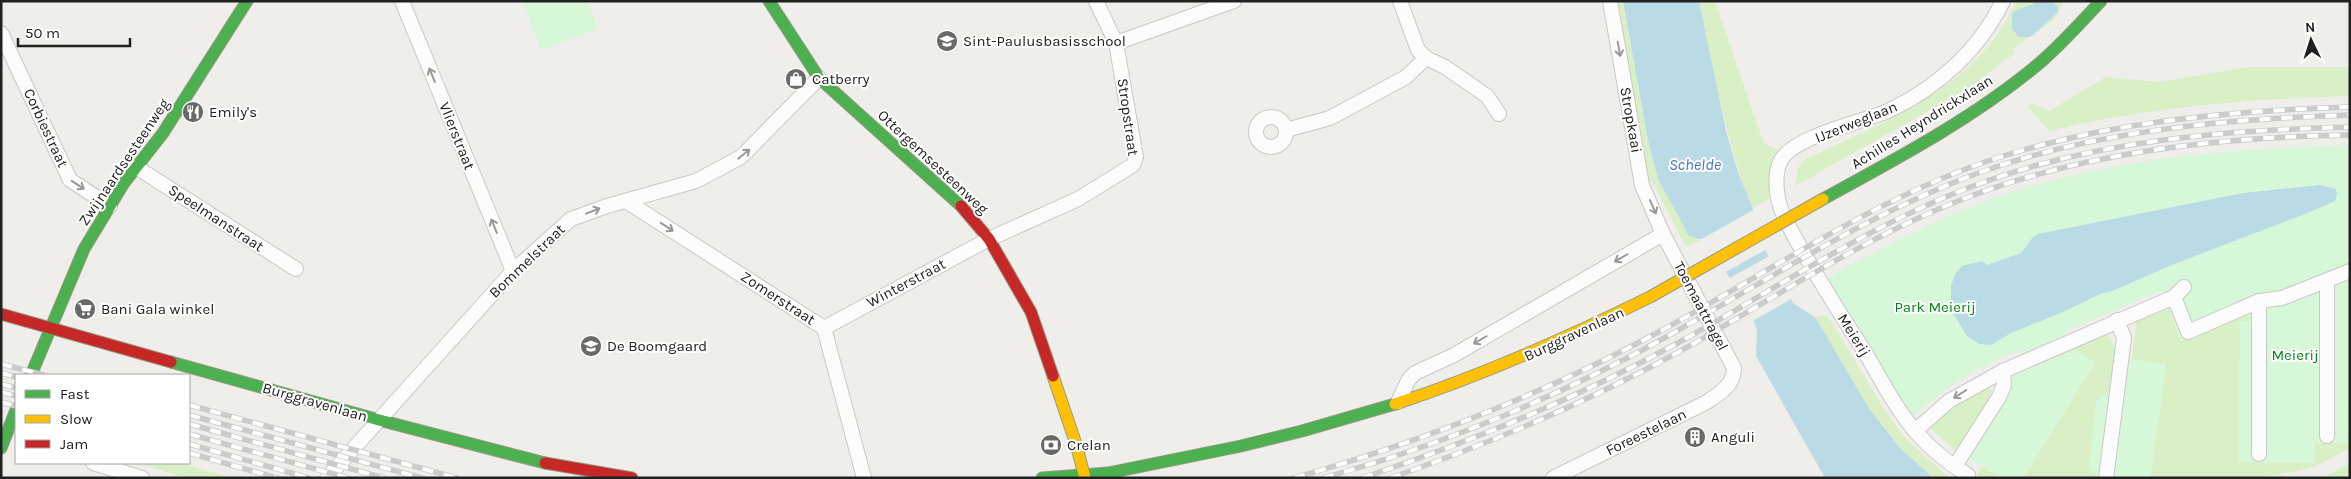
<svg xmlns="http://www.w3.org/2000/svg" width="2351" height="479" font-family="Karla,sans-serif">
	<rect width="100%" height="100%" fill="#efeeea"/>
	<g fill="#d9efc6">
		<path d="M1617,1H1623L1648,140L1658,179L1689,236L1701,240L1686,247L1652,181H1649Z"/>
		<path d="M1699,1H1715L1764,144L1777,149L1769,175V199L1752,208C1726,141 1714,71 1699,1Z"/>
		<path d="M2016,1H2064L2054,20L2013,49L2015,53L1964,91L1795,186L1798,168L1804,160C1885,121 1977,89 2016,1Z"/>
		<path d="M2248,67H2350V96C2250,99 2147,107 2049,131L2028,107L2032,103L2049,111L2106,77L2159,82Z"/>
		<path d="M2168,306L2181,341L2244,315L2249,316L2251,321H2240L2239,462L2315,463V443L2347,442L2350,350V448L2314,467L2263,478H2150L2166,365L2132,360L2137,318Z"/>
		<path d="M1827,315L1884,409L1905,438L1949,478H1933L1930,476L1900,448L1870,410L1815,317Z"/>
		<path d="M2105,333C2122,346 2113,373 2111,391L2097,400L2089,467L2099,478H2023L2095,363L2071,348Z"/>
		<path d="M1985,388L1991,389L1993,394L1957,452L1929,427L1954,405Z"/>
		<path d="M137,463H180L233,478H186Z"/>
		<path d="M2350,463V478H2322Z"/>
		<path d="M1982,466L2002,478H1980L1976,476Z"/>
	</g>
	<g fill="#d6f7d8">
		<path d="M523,1H587L598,29L541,50Z"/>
		<path d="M2350,145V350L2347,443H2315V463L2239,462L2240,321H2251V319L2249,316L2244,315L2181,341L2161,290L2064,332L2071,348L2095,362L2023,478H2002L1957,452L2023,349C1981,363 1945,388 1912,417L1825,280C1892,241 1961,206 2035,185C2137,156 2245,149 2350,145Z"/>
		<path d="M2115,357L2166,364L2150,478H2099L2089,467L2097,399L2111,391Z"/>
	</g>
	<g fill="#badae5">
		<path d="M1623,1H1699L1727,135L1738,172L1754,212L1752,224L1793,303L1815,317L1870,410L1900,448L1933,478H1825L1756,356L1757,330L1755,324L1710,242L1689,236L1658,179L1648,140Z"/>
		<path d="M2037,1L2052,2L2058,7V12L2033,35L2028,37H2019L2012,29V14C2019,6 2029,8 2037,1Z"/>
		<path d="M2319,185L2336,189L2337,195L2335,201L2305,214L2174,264L2112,291L2100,294L2063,312L2011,333L1991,345L1979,344L1967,336L1953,313L1951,300V286L1955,274L1962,266L1982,261L1987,265L2021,253L2033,237L2038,234L2243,193Z"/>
	</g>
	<g fill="#efeeea">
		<path d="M1755,209L1754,224L1767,249L1724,273L1708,244L1698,241Z"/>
		<path d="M1771,255L1793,298L1751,322L1728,279Z"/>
	</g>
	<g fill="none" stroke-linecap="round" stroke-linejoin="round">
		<g stroke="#c8c8c6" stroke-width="16">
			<g id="street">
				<path d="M402,1L513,271"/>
				<path d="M1400,1L1418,50L1426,58L1445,67L1487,96L1499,114"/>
				<path d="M1,33L70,180L110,206"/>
				<path d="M1116,43L1234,1"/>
				<circle cx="1271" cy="132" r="15"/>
				<path d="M1286,130L1330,118L1406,77L1426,58"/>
				<path d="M136,167L296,269"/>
				<path d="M626,201L824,328L864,478"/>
				<path d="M2174,297L2188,332L2259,301L2282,298L2350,271"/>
				<path d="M2259,301V454"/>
				<path d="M824,328L989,239L1078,199L1133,165L1136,157L1116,43L1096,1"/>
				<path d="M1398,402L1409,379L1415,373L1454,355L1663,234"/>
				<path d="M1915,431L1949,401L2003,371L2174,297L2184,287"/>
				<path d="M2327,436V281"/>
				<path d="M93,463L142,478"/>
				<path d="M1955,466L1999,397L2004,385L2003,371"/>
				<path d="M1968,475C1949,464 1931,449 1916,432C1895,408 1880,377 1863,349C1846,323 1829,296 1813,269C1802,249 1789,230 1781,209C1776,195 1774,173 1781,160C1796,135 1864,122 1890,110C1938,87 1980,49 2003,1"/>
				<path d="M327,478L513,271L571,219L607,206L696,181L741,157L819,78"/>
				<path d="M1553,478L1705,403C1719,394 1734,386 1734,368L1663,234L1642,185L1610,1"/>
				<path d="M2106,478L2124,338L2117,320"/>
			</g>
		</g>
		<g stroke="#979a80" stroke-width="13">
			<g id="fast">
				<path d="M769,1L819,78L961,206"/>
				<path d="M1823,199C1896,159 1972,119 2036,66C2060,46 2080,23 2101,1"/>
				<path d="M171,362L379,420L545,463"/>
				<path d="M31,375L84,249L124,183L163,133L247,1"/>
				<path d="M1,448L16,410"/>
				<path d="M1042,478L1108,473L1241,446L1302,431L1395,404"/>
			</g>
		</g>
		<g stroke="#979a80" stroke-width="13">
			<g id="slow">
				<path d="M1053,376L1076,444L1085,478"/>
				<path d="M1395,404C1483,375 1567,338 1650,297"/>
			</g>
		</g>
		<g stroke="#979a80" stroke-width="13">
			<g id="jam">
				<path d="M961,206L989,239L1031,312L1053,376"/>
				<path d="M1,314L171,362"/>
				<path d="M545,463L632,478"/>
			</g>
		</g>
		<use href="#street" stroke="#fdfcfc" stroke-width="14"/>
		<use href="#fast" stroke="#4caf50" stroke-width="11"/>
		<use href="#slow" stroke="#ffc107" stroke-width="11"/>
		<use href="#jam" stroke="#c62828" stroke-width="11"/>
		<g stroke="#cbcbcb" stroke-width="5.5">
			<g id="rail">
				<path d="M1,364L44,375"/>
				<path d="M1,373L16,377"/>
				<path d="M1,384L16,388"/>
				<path d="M1,392L16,396"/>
				<path d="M1,402L16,406"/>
				<path d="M189,405L457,478"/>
				<path d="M189,415L422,478"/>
				<path d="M189,424L384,478"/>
				<path d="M189,434L348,478"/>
				<path d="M189,444L309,478"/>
				<path d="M189,453L277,478"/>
				<path d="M1294,478C1424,441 1549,392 1668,327C1772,270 1872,201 1985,162C2102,122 2227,111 2350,107"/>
				<path d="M1323,478C1446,444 1565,394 1675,332C1776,275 1875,210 1984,171C2100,130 2227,119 2350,115"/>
				<path d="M1362,478C1471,442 1575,399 1676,344C1778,288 1876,220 1987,181C2102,140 2228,130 2350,127"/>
				<path d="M1390,478C1492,443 1590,401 1684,349C1771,300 1856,243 1948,205C2074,153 2214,137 2350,135"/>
			</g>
		</g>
		<use href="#rail" stroke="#fff" stroke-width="4" stroke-dasharray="11" stroke-linecap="butt"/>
		<g stroke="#979a80" stroke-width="13" stroke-linecap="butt">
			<path id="slow-bridge" d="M1650,297L1823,199"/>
		</g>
		<use href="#slow-bridge" stroke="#ffc107" stroke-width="11"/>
	</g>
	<defs><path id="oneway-shaft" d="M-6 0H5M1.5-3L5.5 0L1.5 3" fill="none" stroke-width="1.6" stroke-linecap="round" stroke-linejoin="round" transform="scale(1.25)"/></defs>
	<g stroke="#9a9999">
		<use href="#oneway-shaft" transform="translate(1619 49) rotate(80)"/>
		<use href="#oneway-shaft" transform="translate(432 75) rotate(-112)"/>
		<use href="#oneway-shaft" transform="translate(744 154) rotate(-39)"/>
		<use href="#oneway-shaft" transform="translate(78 185) rotate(33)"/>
		<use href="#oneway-shaft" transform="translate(1653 207) rotate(66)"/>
		<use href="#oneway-shaft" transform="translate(593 211) rotate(-21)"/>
		<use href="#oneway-shaft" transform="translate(494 226) rotate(-112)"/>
		<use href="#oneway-shaft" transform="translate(667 227) rotate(33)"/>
		<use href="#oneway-shaft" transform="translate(1621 258) rotate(150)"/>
		<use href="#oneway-shaft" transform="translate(1480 340) rotate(150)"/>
		<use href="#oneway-shaft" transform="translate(1960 394) rotate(148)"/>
	</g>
	<defs>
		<g id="school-disc" transform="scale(1.125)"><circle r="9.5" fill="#696967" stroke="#fff"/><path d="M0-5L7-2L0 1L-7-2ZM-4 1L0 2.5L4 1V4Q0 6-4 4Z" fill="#fff"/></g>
		<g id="shop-disc" transform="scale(1.125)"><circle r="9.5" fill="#696967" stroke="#fff"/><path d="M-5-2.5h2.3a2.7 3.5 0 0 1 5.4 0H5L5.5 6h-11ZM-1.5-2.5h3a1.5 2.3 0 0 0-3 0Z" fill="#fff"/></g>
		<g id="restaurant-disc" transform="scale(1.125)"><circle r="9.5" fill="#696967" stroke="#fff"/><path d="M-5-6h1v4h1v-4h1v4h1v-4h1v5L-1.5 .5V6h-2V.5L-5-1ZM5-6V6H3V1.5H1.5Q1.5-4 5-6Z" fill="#fff"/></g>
		<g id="supermarket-disc" transform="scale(1.125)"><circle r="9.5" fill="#696967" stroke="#fff"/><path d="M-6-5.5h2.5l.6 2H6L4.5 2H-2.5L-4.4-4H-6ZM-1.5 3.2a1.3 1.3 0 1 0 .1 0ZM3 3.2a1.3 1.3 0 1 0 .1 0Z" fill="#fff"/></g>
		<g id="building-disc" transform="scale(1.125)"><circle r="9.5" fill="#696967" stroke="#fff"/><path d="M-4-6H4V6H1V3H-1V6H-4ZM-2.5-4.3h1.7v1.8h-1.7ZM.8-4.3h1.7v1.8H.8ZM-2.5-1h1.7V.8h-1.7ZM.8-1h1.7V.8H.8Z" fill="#fff"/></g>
		<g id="bank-disc" transform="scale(1.125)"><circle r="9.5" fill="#696967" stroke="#fff"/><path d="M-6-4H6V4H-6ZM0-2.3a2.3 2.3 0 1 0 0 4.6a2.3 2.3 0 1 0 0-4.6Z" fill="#fff"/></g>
	</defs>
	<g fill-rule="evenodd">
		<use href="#school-disc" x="947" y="41"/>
		<use href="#shop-disc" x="796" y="79"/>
		<use href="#restaurant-disc" x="193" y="112"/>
		<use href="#supermarket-disc" x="85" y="309"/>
		<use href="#school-disc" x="591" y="346"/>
		<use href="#building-disc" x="1695" y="437"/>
		<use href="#bank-disc" x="1051" y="445"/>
	</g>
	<g text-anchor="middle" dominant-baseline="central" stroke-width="4" stroke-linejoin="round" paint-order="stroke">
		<g font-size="15" fill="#212121" stroke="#fff" text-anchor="start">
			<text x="963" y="41">Sint-Paulusbasisschool</text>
			<text x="812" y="79">Catberry</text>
			<text x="209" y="112">Emily's</text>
			<text x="101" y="309">Bani Gala winkel</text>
			<text x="607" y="346">De Boomgaard</text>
			<text x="1711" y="437">Anguli</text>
			<text x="1067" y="445">Crelan</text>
		</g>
		<g font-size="15" fill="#212121" stroke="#fff">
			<text transform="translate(1128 117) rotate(82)">Stropstraat</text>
			<text transform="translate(1631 120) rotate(80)">Stropkaai</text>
			<text transform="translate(1856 122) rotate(-22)">IJzerweglaan</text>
			<text transform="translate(1922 122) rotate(-32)">Achilles Heyndrickxlaan</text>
			<text transform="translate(46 128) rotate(65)">Corbiestraat</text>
			<text transform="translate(457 136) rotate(68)">Vlierstraat</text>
			<text transform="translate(124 162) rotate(-56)">Zwijnaardsesteenweg</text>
			<text transform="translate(933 162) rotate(43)">Ottergemsesteenweg</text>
			<text transform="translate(216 218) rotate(33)">Speelmanstraat</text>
			<text transform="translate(527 261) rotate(-44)">Bommelstraat</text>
			<text transform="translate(906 283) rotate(-28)">Winterstraat</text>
			<text transform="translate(778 298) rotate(33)">Zomerstraat</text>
			<text transform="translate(1701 306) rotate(62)">Toemaattragel</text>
			<text transform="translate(1574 334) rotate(-25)">Burggravenlaan</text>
			<text transform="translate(1854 335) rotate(58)">Meierij</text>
			<text transform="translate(315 402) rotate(16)">Burggravenlaan</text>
			<text transform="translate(1646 432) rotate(-26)">Foreestelaan</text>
		</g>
		<g font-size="15" fill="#028615" stroke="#fff">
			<text x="1935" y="307">Park Meierij</text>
			<text x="2295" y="355">Meierij</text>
		</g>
		<g font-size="16" font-style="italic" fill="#4377bb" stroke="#fff">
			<text x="1695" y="164">Schelde</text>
		</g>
	</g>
	<rect width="2351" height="479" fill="none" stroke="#212121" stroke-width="5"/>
	<rect x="15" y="374" width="175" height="90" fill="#ffffff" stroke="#a6a6a6"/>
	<rect x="25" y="390" width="25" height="8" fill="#4caf50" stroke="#a6a6a6"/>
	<text x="60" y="399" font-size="15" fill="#212121">Fast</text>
	<rect x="25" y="415" width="25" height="8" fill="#ffc107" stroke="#a6a6a6"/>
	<text x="60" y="424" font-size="15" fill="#212121">Slow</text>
	<rect x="25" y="440" width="25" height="8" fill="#c62828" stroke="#a6a6a6"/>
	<text x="60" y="449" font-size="15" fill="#212121">Jam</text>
	<g transform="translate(2311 40) rotate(356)" stroke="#ffffff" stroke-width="4" paint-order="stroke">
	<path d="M0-4L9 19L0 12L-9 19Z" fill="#212121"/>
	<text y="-8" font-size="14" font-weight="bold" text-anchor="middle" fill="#212121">N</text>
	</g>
	<path d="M18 38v8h112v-8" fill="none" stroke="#212121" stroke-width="2.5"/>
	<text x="25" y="38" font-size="15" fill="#212121" stroke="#ffffff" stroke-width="4" paint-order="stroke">50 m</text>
</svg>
